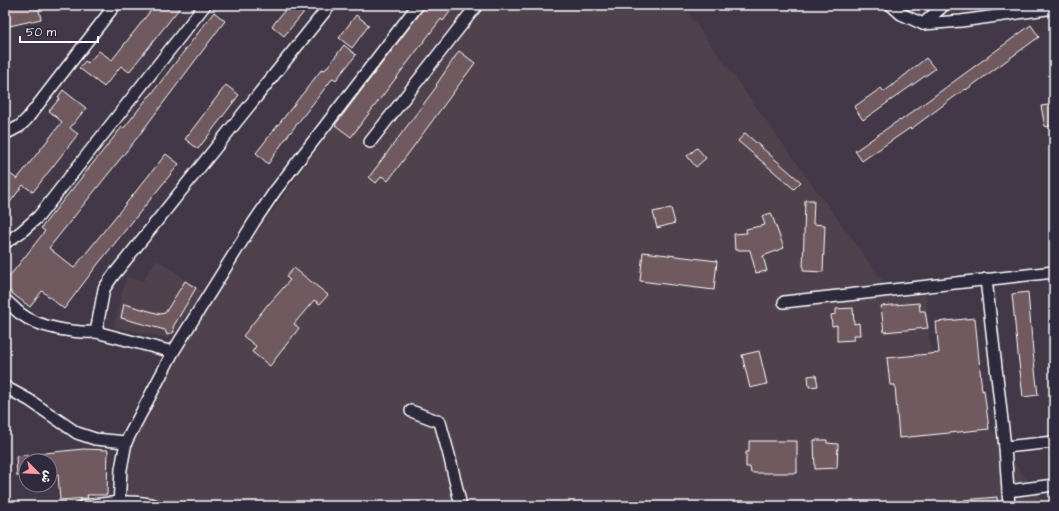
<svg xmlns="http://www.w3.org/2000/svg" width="1059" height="511" font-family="'Architects Daughter','Playpen Sans Arabic',sans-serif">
	<rect width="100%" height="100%" fill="#423847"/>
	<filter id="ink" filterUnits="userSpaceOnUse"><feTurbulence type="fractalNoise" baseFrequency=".025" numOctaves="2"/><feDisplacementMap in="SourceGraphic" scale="8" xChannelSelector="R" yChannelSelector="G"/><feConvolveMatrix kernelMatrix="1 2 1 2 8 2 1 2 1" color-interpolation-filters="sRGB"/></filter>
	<g filter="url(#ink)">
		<g fill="#50424e">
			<path d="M422,5H682L895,298L926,294L930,346L1046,506H126V442L190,325Z"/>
			<path d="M156,259L202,291L174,334L167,338L114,327L126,277L143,281Z"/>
		</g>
		<g fill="#705a5f" stroke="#fff">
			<path d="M5,5H38L41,19L5,27Z"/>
			<path d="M155,5H182L129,72L121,66L104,87L79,68L85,61L88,63L99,51L112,60Z"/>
			<path d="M289,5H310L284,36L272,26Z"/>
			<path d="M429,5H455L443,21L441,19L351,137L335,125L424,8L425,9Z"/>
			<path d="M214,12L225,21L137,138L49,248L74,268L166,154L179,164L98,264L64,309L42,291L30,307L5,288V282L45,231L41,228L122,127L124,128L149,96H150Z"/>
			<path d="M356,15L369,25L352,48L339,38Z"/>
			<path d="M1031,25L1039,37L966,90L965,89L911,129L910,128L862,161L855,151L899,120L900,121Z"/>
			<path d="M344,45L356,55L336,80L333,78L286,138L268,164L256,153L322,69L325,70Z"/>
			<path d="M459,51L475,63L388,181L382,176L376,183L369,177L437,86L436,85Z"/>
			<path d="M926,58L935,69L863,120L854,107L881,88L884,92Z"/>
			<path d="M226,85L239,95L198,149L185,139Z"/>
			<path d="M63,90L86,108L70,128L78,134L33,192L23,185L5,209V170L17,179L62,122L49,111L60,98L58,97Z"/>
			<path d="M1054,104V125L1045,127L1041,106Z"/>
			<path d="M745,133L801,182L794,189L738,141Z"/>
			<path d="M697,148L706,158L696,167L687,156Z"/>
			<path d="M805,200H814L813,224L825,225L823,272L803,271Z"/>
			<path d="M671,208L675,223L657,228L653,212Z"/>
			<path d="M771,213L784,248L763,256L767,271L756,273L750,250H735L734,234L747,233L746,229L765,225L762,216Z"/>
			<path d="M643,252L717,261L714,290L640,281Z"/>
			<path d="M294,268L328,295L320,304L314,300L294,324L299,328L270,366L252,352L256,346L243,336L268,304H269L290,280L286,277Z"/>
			<path d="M185,281L196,288L173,327L174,332L167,335L165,330L121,318L124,304L160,314L165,313Z"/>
			<path d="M1028,292L1033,352L1038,395L1023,397L1018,354L1012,294Z"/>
			<path d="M919,303L920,311H925L928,328L884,332L881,306Z"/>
			<path d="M853,308L854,324L859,323L860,335H853L854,340L837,341V325L832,326L831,315L836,314V309Z"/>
			<path d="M975,318L982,391L984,390L989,429L899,438L895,385H890L887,358L939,353L936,322Z"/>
			<path d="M759,351L767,384L750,388L742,355Z"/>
			<path d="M816,375L818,386L809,387L808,376Z"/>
			<path d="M814,440H827V443L838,444L837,468L815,469Z"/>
			<path d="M749,441H797V473H751L750,467H746V452H749Z"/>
			<path d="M83,449L108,450L107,495H87L88,498L60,500L58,474L50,475V461H26V476H17L16,456Z"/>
			<path d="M997,497L998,506H964V500Z"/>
		</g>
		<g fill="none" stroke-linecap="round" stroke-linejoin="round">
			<g stroke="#fff" stroke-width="14">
				<g id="minor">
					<path d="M891,5L901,14L923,24L961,21L1054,8"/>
					<path d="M923,24L944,5"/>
					<path d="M5,134L20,126L27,119L115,5"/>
					<path d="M370,142L477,5"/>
					<path d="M5,243L21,232L39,216L205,5"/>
					<path d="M986,279L1005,447L1009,506"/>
					<path d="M5,300C11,304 15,310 21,314C39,328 74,333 96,332"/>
					<path d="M784,302L1054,272"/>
					<path d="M173,352L96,332L104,289L112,277L330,5"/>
					<path d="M5,387L29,400L77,433L95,439L126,442"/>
					<path d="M411,411L440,422L449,455L461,506"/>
					<path d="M1005,447L1054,442"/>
					<path d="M1008,491L1054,485"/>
					<path d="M83,506C107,503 133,499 157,506"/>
					<path d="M119,506L121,469L126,442L173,352L254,222L275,191L418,5"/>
				</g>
			</g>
			<use href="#minor" stroke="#2f2a3d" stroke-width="11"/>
		</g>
	</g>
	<rect width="1059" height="511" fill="none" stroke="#2f2a3d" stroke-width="20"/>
	<rect x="10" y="10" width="1039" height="491" fill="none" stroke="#fff" stroke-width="1.5" filter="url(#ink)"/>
	<g transform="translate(38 473) rotate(114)"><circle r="19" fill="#2f2a3d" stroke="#827f8b"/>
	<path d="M0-3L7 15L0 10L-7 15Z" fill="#ff9aa2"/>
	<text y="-6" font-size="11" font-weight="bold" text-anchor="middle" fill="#ffffff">ش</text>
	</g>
	<path d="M20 36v6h78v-6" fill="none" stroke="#ffffff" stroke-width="2"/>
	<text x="26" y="36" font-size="12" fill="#ffffff" stroke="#2f2a3d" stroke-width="3" paint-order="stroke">50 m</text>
</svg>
